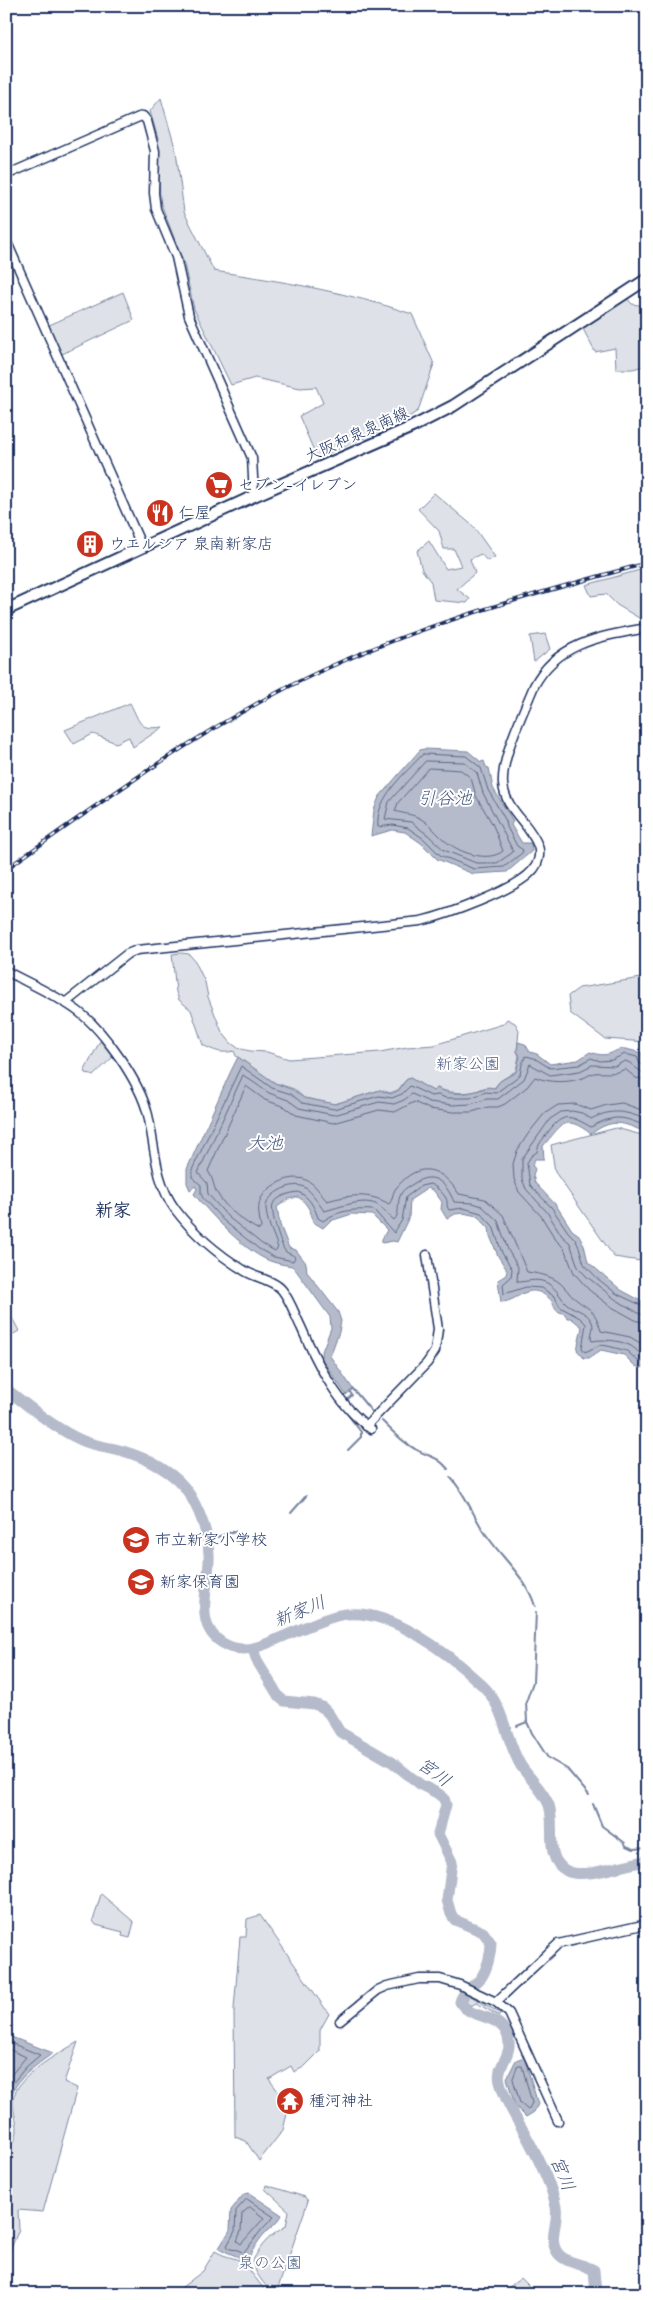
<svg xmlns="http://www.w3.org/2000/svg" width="653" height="2300" font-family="Mynerve,'Klee One',sans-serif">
	<rect width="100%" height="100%" fill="#fff"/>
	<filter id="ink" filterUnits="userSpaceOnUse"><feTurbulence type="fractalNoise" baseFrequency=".02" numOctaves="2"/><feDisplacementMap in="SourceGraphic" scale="10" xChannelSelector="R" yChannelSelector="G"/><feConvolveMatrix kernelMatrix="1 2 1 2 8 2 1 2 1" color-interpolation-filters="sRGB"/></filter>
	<g filter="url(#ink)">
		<g fill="#dee1e7" stroke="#7c88a2">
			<path d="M161,98L176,151L184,212L214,271C281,281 348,292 412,314L434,364L418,411L401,422L317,458L299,416L323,403L316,387L300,388L255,378L231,385L194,309L184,264L160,201L158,139L150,111Z"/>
			<path d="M123,292L134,320L60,355L47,326Z"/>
			<path d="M626,297L632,304L645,306L647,312V365L633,369H616L615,348L595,352L582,327Z"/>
			<path d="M434,493L473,526L495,557L487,561L481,554L470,559L475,573L457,589L470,599L467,603L434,600L431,582L422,570L417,551L429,541L446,569L461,566L454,549H444L439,531L418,509Z"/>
			<path d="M647,568V620L644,621L617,605L606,594L591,596L586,585Z"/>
			<path d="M545,634L550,649L534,662L530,636Z"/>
			<path d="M130,703C141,724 138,730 163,727L133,747L129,737L116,743L93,734L74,744L65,730Z"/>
			<path d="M181,953L189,954L195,961L205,982L208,997L222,1032L231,1043L238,1048L250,1051L267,1052L289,1059L380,1052L407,1047L434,1045L503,1024L507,1019L515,1023L519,1030L517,1051L519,1056L516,1071L500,1081L494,1088C485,1086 484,1088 476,1091C465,1094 447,1093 437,1088L433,1091L410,1078L406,1080L398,1090L390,1093L380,1090L335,1104L304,1098L294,1089L275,1083L236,1056L234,1051C222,1054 214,1051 203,1045L191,1010L179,1000L176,992L172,954Z"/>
			<path d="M647,977V1042L605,1039L570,1013L568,996L579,988Z"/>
			<path d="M100,1041L113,1057L93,1076L84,1072Z"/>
			<path d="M616,1128L638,1134H647V1262L614,1257L555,1172L551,1145Z"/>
			<path d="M6,1306L19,1331L6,1338Z"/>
			<path d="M101,1894L134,1922L130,1938L122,1936L123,1932L96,1925L93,1921Z"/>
			<path d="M260,1915L329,2014L320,2030V2051L304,2067L294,2072L291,2066L269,2079L289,2106L283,2130L259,2161L246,2141L235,2137L234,2009L240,1937H246L247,1919Z"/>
			<path d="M469,1995L500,2013L499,2016L476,2003L471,2006L466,2002Z"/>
			<path d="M78,2042L64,2082L77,2088L43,2212L18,2210L19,2229L6,2261V2137L14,2142C21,2125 14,2120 13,2104C11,2078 58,2054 78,2042Z"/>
			<path d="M266,2185L305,2197L308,2201L276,2294H273C264,2284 256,2275 252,2262C262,2243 268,2237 286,2226L289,2211L265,2189Z"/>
			<path d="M215,2251C226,2258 236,2257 248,2264L250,2271L268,2294H173L203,2271Z"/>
			<path d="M521,2278L537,2294H504L503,2292Z"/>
		</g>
		<g fill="#b5bbca" stroke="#77839f">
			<path d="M424,749L468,751L481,762L484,761L486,767L489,768L493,788L513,821L511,825L522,843H531L532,851L507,872L473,874L437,859L421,843L405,832L392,830L371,836L374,810L379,797L420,750Z"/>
			<path d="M518,1042L525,1044L530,1052L537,1054L550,1064L578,1060L590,1052C612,1060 612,1048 626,1049C631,1050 637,1052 642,1053L643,1061L647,1062V1135L645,1132C622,1122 612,1118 591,1134C564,1113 562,1125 543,1146L544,1159H535L532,1165L535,1169L533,1175L535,1183L556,1205L572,1230L579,1235L584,1245L588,1262L621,1290L647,1304V1365L642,1368L635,1366L624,1355L601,1350L589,1358H584L577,1350L582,1327L571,1318H567L565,1314L557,1311C553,1307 554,1302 549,1298C527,1280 519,1302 501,1302L498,1280L506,1275L507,1270L498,1256L490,1236L489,1228L477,1216L463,1213L455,1214L447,1219L441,1209L442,1202L434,1191L428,1188L410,1200L409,1217L397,1242L393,1241L382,1243V1239L387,1230L372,1215L352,1214L330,1221L323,1228L313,1222C312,1212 306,1202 298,1197L289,1199L277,1207L280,1225L289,1248L296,1250L306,1263L307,1272L338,1312L341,1321L339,1332L330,1356L353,1389L346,1395L323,1361L321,1354L331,1328L330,1317L295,1269L292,1266C286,1265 279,1264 273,1262C248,1255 210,1214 194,1194L197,1189L195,1186L190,1190L187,1183V1169L230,1073L238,1057L275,1083L293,1090L304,1098L335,1104L380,1090L391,1094L399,1090L406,1080L410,1078L433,1091L437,1088C448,1094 460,1095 472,1092C481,1091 485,1086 495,1088L500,1081L516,1072L520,1056L517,1051Z"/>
			<path d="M6,2035L53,2053C37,2065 11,2081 10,2103C10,2116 18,2125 13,2138L6,2134Z"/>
			<path d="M524,2057L538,2104L534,2112L526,2117L515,2106L507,2078L516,2060Z"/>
			<path d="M249,2193L282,2215C278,2223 271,2227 265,2233C257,2242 252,2251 247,2262C238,2255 228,2254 219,2248L230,2230L231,2210L244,2194Z"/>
		</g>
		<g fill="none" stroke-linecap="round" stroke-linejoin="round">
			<g stroke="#596789" stroke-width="1">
				<path d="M423,754L466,756L481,768L488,790L506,821L507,827L517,846L523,850L522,853L504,867L474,869L440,855L424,839L408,828L393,825L378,827C375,797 405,774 423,754Z"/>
				<path d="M426,761L464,762L477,773L483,793L513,851L512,853L497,863H476L444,850L428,835L411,822L385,819L389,802Z"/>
				<path d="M429,768L461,770L471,778L476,796L493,825L503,851C489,862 464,854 451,845C440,839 433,826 421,819C413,814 404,814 395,811L398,803Z"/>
				<path d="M647,1066L640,1064L637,1057L625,1054L612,1060L600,1061L591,1058L579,1065L550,1068L534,1058L526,1056L522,1064L520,1075L496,1093L486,1092L470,1098H446L438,1095L431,1096L410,1086L402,1094L392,1098L379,1096L334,1109L302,1103L291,1094L272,1088L241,1066L192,1170V1177L201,1185V1194L203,1198L224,1221L259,1249L274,1257L293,1261L295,1257C292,1254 288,1254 285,1251C280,1244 270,1211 273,1204C278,1196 290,1193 298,1192C309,1196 315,1208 318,1218L323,1221C338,1210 354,1209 374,1210L394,1233L402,1220L406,1197L421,1186L430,1184C437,1187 442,1192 446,1198C448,1203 446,1206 449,1210L463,1208L481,1213L493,1226L502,1253L512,1269L511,1277L503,1284L504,1294L526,1287L542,1288L555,1297L560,1307L580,1318L586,1324L582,1348L585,1352L600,1345L608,1346L627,1351L639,1362L647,1361"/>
				<path d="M647,1073C636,1072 634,1063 625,1061L615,1066L592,1065L580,1071L550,1075L530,1064L524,1079L498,1099H487L471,1104L453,1105L429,1102L412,1094L404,1100L394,1104L379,1102L334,1115L299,1108L288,1100L269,1093L243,1075L198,1173L207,1183L208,1194L228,1217L262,1244L275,1251L278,1248C274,1234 266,1222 266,1207C267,1193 293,1181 304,1187C313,1192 318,1203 324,1211C338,1208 365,1196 379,1206C385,1210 389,1216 394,1220C401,1214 396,1202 401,1194C403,1189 408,1187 413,1184C433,1170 446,1182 454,1202L473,1203L482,1206L498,1221L508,1250L518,1267L517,1282C527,1282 535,1278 545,1282C554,1286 558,1293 564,1301C571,1310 587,1310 592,1322C595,1329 589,1335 592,1341C603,1339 618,1340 629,1345C636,1348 639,1355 647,1355"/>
				<path d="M647,1080L636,1078L625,1069C614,1075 605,1072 594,1073C590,1074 586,1077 583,1078C567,1083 550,1083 535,1077L527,1087L505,1104L498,1107H488L472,1112H453L429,1109L414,1102L395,1112L379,1110L333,1123L296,1115L285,1107L265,1100L246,1086L208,1171C214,1180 213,1186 217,1193C225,1208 244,1222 259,1230L261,1228C260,1220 257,1209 260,1201C265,1186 291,1173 306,1180C316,1184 320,1194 327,1201C349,1195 369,1192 389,1204C393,1200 392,1192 397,1187C420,1159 442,1168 459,1194L485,1199L503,1215L527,1272C541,1274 555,1276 565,1288C568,1291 570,1295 573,1297C591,1312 594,1307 601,1331L630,1337L647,1347"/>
				<path d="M647,1112L622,1103L607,1105L591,1110L575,1104L558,1105L544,1114L528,1134L517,1151L513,1164L514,1179L519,1192L541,1216L556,1240L564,1248L574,1273L589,1290L610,1306L637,1321L647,1322"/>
				<path d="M647,1120C626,1111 612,1108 591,1119L582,1113L572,1111L561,1112L550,1119L522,1159V1179L526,1189L547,1212L562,1236L570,1243L578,1267L586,1276L615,1299L640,1314L647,1315"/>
				<path d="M647,1127C623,1116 615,1114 591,1127C571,1116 564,1111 548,1132C543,1140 538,1143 537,1152L531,1156L527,1163L530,1185L552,1208L568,1232L575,1239L579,1247L584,1264L598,1279L617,1294L647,1308"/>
				<path d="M6,2041L40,2055L26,2067L11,2085L6,2100"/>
				<path d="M6,2048L26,2057L6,2081"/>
				<path d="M518,2066H522L532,2103L528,2110L520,2103L513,2079Z"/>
				<path d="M247,2199L274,2217L262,2229L244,2253L238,2250L230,2249L227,2246L235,2231L236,2211Z"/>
				<path d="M250,2207L264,2218L241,2244L237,2241L241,2231L242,2214Z"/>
			</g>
			<g stroke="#77839f" stroke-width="2">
				<path d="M353,1389L372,1412"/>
				<path d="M346,1401L352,1395L350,1392"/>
				<path d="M342,1407L361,1432V1437L348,1450"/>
				<path d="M382,1421C392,1431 402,1442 415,1449C430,1458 435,1454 448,1469"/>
				<path d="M450,1477C464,1491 472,1513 483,1530C499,1556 526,1576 535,1606"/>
				<path d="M291,1513L306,1496"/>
				<path d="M217,1537L235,1531"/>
				<path d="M207,1540L213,1538"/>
				<path d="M536,1612L533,1682L526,1702L527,1722L532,1733L548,1758L567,1769L589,1795"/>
				<path d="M517,1726L527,1722"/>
				<path d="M506,1729L511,1727"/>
				<path d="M593,1804L602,1826L625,1843L626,1846L634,1849L647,1848"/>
			</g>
			<g stroke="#b5bbca" stroke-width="11">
				<path d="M6,1389C30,1407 54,1428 81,1440C94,1446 109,1447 123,1451C147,1458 177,1473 190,1495C200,1512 208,1533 209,1554C211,1586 188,1631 231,1647C249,1653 266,1644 282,1637C300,1630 321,1619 340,1615C388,1605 449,1654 482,1685C505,1706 505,1740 521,1766C530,1779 543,1790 549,1805C556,1826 543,1859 567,1871C585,1880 626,1863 647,1861"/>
				<path d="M253,1649L257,1661L279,1697L284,1701L314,1704L322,1707L329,1714L340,1732L392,1762L421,1785L439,1794L444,1798L446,1805L438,1834L452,1862L447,1900L451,1914L455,1920L483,1932L491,1943C491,1955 487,1969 481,1978C474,1986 462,1992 460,2002C469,2019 496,2013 506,2032C517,2054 495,2064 500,2082C505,2100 514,2115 523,2130C534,2150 552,2185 556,2207C559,2222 548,2238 557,2252C565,2264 582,2263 594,2270L596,2294"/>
			</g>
			<g stroke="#1b2f5e" stroke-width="11">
				<g id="tertiary">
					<path d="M6,175L139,117L143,116L147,121L155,151L154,193L156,209L176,257L189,316L252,458L254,496"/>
					<path d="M6,240L142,547"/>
					<path d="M6,971C30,984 57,995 79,1012C105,1032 140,1082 148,1115C155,1146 155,1182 175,1209C193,1233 219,1255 245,1271C256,1278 274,1280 282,1290C290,1300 295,1315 301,1327C317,1363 338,1406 371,1429"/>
					<path d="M65,1003L127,954L137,950L421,921C446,915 516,890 532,871C538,865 541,854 538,846C530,823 505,810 503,784C501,757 524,711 534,686C557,642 603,636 647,628"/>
					<path d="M366,1426L427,1363L435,1351L438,1329L427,1255"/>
					<path d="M496,2002L558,1944L647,1924"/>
					<path d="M340,2021L378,1990L387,1986L419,1979H440L460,1985L496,2002L509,2013L558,2121"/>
				</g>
			</g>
			<g stroke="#1b2f5e" stroke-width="14">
				<path id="primary" d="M6,610L254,496L412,427L453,406L647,279"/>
			</g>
			<use href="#tertiary" stroke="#fff" stroke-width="8"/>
			<use href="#primary" stroke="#fff" stroke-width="10"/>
			<g stroke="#1b2f5e" stroke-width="4">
				<path id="rail" d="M6,869C97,805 187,739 286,688C400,629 524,597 647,563"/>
			</g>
			<use href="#rail" stroke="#fff" stroke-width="2" stroke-dasharray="5.5" stroke-linecap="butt"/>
		</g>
	</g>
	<defs>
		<g id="supermarket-disc" transform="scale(1.4375)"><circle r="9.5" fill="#c8321e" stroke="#fff"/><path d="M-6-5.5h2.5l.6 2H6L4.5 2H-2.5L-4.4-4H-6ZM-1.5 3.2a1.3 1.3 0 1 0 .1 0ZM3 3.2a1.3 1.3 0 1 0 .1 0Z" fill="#fff"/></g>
		<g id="restaurant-disc" transform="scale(1.4375)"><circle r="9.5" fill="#c8321e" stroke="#fff"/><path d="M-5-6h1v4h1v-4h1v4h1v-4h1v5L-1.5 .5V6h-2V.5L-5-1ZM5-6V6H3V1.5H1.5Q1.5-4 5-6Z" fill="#fff"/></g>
		<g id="building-disc" transform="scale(1.4375)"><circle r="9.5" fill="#c8321e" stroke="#fff"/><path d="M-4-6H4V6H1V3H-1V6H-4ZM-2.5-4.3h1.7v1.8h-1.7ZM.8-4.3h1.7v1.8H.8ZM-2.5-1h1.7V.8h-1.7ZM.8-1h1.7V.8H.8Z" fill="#fff"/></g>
		<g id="school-disc" transform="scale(1.4375)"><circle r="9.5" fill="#c8321e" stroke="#fff"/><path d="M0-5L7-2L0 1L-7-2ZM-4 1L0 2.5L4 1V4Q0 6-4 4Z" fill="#fff"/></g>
		<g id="temple-disc" transform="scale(1.4375)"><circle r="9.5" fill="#c8321e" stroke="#fff"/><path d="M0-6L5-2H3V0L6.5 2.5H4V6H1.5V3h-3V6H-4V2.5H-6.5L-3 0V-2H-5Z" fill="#fff"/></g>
	</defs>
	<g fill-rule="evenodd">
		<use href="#supermarket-disc" x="219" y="485"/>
		<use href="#restaurant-disc" x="160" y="513"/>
		<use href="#building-disc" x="90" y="544"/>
		<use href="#school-disc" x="136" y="1540"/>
		<use href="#school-disc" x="141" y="1582"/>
		<use href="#temple-disc" x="290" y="2101"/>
	</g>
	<g text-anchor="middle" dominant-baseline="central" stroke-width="4" stroke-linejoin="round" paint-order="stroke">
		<g font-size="16" fill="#1b2f5e" stroke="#fff">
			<text transform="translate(357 435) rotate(-24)">大阪和泉泉南線</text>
		</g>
		<g font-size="16" fill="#1b2f5e" stroke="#fff" text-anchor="start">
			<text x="238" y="485">セブン-イレブン</text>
			<text x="179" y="513">仁屋</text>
			<text x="109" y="544">ウエルシア 泉南新家店</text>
			<text x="155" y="1540">市立新家小学校</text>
			<text x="160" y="1582">新家保育園</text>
			<text x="309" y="2101">種河神社</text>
		</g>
		<g font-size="16" fill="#4c5c80" stroke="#fff">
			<text x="468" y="1064">新家公園</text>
			<text x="270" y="2263">泉の公園</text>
		</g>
		<g font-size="18" font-style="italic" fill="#49597e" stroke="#fff">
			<text x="445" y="799">引谷池</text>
			<text x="265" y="1144">大池</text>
			<text transform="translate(300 1612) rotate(-22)">新家川</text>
			<text transform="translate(434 1773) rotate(36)">宮川</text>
			<text transform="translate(562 2174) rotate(68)">宮川</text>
		</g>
		<g font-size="18" font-weight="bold" fill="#1b2f5e" stroke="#fff">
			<text x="113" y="1211">新家</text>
		</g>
	</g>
	<rect width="653" height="2300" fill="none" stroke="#fff" stroke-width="25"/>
	<rect x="12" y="12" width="628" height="2275" fill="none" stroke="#1b2f5e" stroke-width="2" filter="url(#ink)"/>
</svg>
